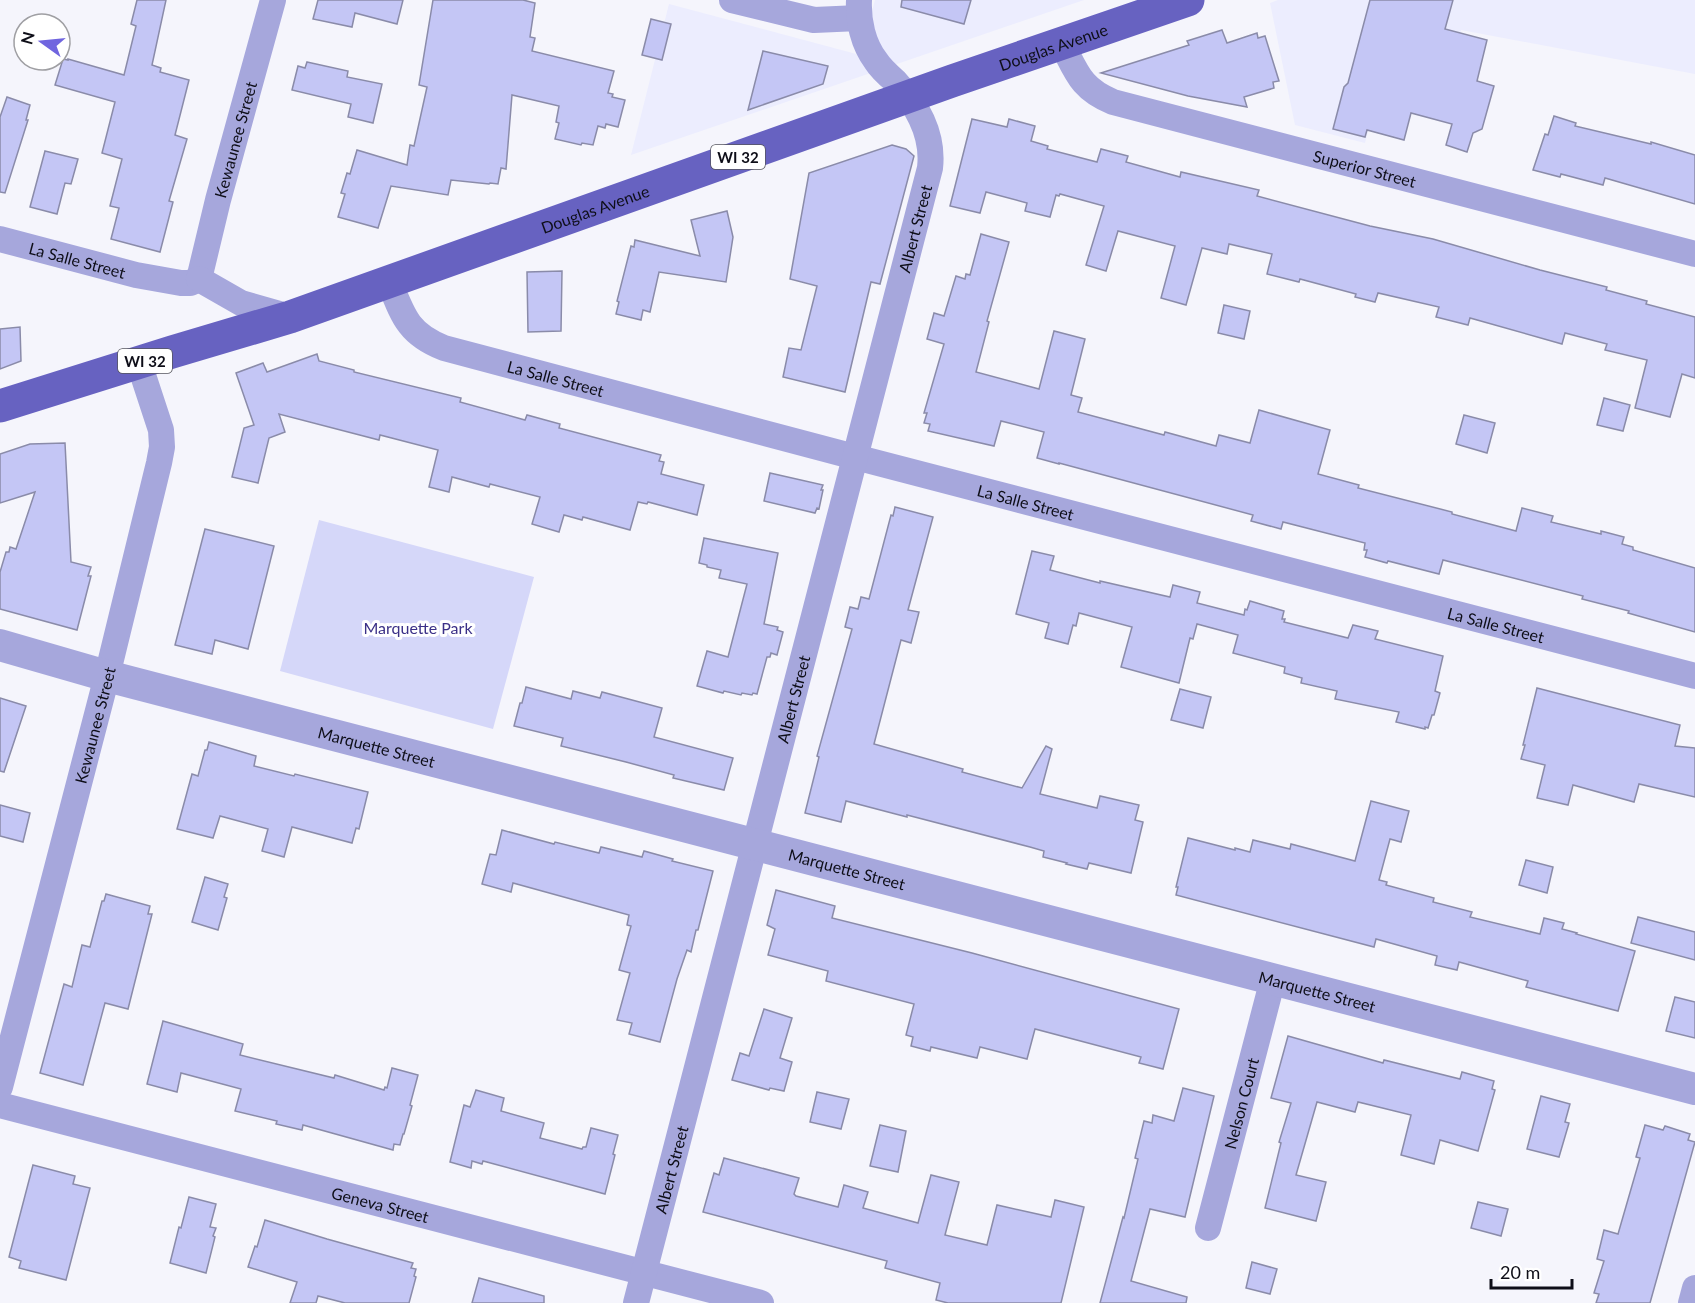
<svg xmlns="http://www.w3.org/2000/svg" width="1695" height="1303" font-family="Lato,sans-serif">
	<rect width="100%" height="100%" fill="#f5f5fc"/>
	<g fill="#ecedfe">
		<path d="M875,0H1084L631,155L669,4L860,55Z"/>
		<path d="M1278,0H1695V74L1461,30L1448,77L1386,63L1365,143L1295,125L1270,3Z"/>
	</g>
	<path fill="#d5d7f9" d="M319,520L534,577L493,729L280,671Z"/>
	<g fill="#c4c6f5" stroke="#8a8ba9" stroke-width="1.5">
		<path d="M137,0H166L152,65L161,68L160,72L189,80L175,135L187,139L169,201L173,202L160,252L111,239L119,208L110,206L122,159L102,153L115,102L55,85L63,59L68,60V59L124,75L136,26L131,24Z"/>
		<path d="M318,0H403L397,24L355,13L352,27L313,19Z"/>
		<path d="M433,0H523L535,3L530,37L535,38L532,51L614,71L608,93L613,94L612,97L625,100L618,127L606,124L605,128L598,126L593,145L582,143L581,145L555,139L559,123L556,122L559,106L512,95L506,169L501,168L498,184L490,183L489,184L451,180L448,195L391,186L378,228L338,217L345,194L341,193L347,173L350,174L357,150L407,165L410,145L414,146L427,87L419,85Z"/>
		<path d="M902,0H971L964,24L901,7Z"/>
		<path d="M1370,0H1453L1445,29L1487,40L1477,81L1494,86L1482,129L1473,133L1467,152L1446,145L1452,124L1411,113L1404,140L1367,130L1365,137L1333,129L1344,87L1348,83Z"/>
		<path d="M651,19L671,24L662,60L642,55Z"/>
		<path d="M1222,30L1227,43L1257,33L1258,38L1265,36L1279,81L1273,82L1274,88L1244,97L1247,107L1188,96L1101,73L1189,45L1187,41Z"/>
		<path d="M763,51L828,66L823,84L748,110Z"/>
		<path d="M307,62L348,71L347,77L382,84L373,123L348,117L351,104L292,90L298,66L305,68Z"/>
		<path d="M7,97L30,105L26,120H28L5,193L0,192V117Z"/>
		<path d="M1554,116L1576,123L1575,126L1651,144V142L1695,155V204L1605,178L1603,185L1561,174L1560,177L1533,170L1545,134L1548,135Z"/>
		<path d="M972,119L1007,127L1009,119L1035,126L1031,141L1048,146L1047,149L1097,162L1101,149L1128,156L1126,162L1180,177L1181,172L1259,190L1257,196L1370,226L1433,239L1540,270L1607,287L1606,290L1647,301L1646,304L1695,317V378L1682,374L1670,417L1635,408L1647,360L1605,350L1607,344L1565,333L1562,344L1470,318L1468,325L1436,317L1439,307L1378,293L1375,302L1355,297L1356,294L1300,279L1299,282L1267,274L1272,254L1229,244L1227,254L1202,248L1186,305L1161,298L1175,246L1118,231L1106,271L1086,265L1104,206L1060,194L1059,196L1056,195L1050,217L1025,211L1027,203L986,192L980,213L950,206Z"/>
		<path d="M892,145L906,149L914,156L880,284L871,282L845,392L783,377L789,348L801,350L817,286L790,279L809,173Z"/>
		<path d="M45,151L78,159L71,184L65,183L57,214L30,207Z"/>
		<path d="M727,211L733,237L726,282L659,272L650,312L643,310L641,320L616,314L619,302L617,301L631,246L634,247L635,240L700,256L691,220Z"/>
		<path d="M981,234L1009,242L987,321L989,322L976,372L1039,389L1054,331L1085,339L1071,395L1082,398L1078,412L1164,435L1165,432L1216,446L1219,435L1250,443L1259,410L1330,430L1318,474L1359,485L1358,488L1452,512V514L1516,531L1522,508L1553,516L1551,522L1601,534V531L1624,537L1622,544L1633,547V550L1695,568V632L1628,613L1629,611L1582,599L1583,596L1443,560L1439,574L1388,561L1387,563L1365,557L1367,550H1364L1365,543L1283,522L1281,529L1251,521L1253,515L1059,463V464L1037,458L1044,432L1001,421L994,446L928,431L930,424L924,423L927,413H924L944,344L927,339L934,313L944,316L956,276L965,279L966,274L970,275Z"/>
		<path d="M562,271L561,331L528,332L527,272Z"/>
		<path d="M1224,305L1250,311L1244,339L1218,333Z"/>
		<path d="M20,327L21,361L0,369V329Z"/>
		<path d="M317,354L319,361L354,370V372L461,398L460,402L525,420L527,415L560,424L559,428L661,455L659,461L664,462L661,474L704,485L697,515L648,502L647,504L638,502L630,530L583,517L582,520L564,515L559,532L532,524L540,497L490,484L489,487L452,477L449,492L429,487L438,450L380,435L379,440L279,414L285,432L269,438L258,483L232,477L244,428L254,425L236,373L263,363L267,372Z"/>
		<path d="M1604,398L1630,405L1623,431L1597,425Z"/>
		<path d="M1464,415L1495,423L1487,453L1456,444Z"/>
		<path d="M65,443L71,562L91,567L88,576H91L77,630L0,609V572L6,552H9L10,547L16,549L35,492L0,503V454L30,444Z"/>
		<path d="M770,473L823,485L821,490H823L819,509L817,508L815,513L764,501Z"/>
		<path d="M895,507L933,517L908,610L919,612L911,643L901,640L874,744L963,769L962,772L1022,788L1046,746L1052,749L1040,794L1097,808L1100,796L1139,805L1135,820L1143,822L1131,873L1089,863L1087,869L1066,864L1067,863L1043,857L1044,851L1030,847L907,815V817L846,801L841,822L805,813L819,757L817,756L852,629L845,627L850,607L858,609L861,597L869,599L891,515L893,516Z"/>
		<path d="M205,529L274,546L248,649L215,640L212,654L175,645Z"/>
		<path d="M704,538L778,553L764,624L778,627L777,630L783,632L777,655L771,653L770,657H767L757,694L753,693L752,695L742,693L741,695L724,691L723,693L697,686L707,651L728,657L747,584L719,578L721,570L707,567V565L699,563Z"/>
		<path d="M1032,551L1054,556L1050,570L1100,583V581L1170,597L1173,585L1200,592L1197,603L1244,615L1245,609L1247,610L1250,601L1284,611L1282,619H1285L1284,622L1348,638L1353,625L1378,631L1375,639L1443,656L1435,691L1440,693L1434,715H1432L1428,728L1425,727V729L1396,722L1399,712L1335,699L1337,691L1301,683L1302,678L1284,673L1285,667L1233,653L1238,635L1197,624L1193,639L1190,638L1179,683L1121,667L1132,627L1079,613L1076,626L1073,625L1068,644L1045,638L1049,623L1016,614Z"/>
		<path d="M526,687L571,699L573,691L600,698L602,692L662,708L654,737L733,758L724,790L673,778L674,775L626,762L561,746L563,738L514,726L520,703H522Z"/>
		<path d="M1537,688L1680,725L1675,746L1695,748V797L1639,784L1634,802L1573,785L1568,805L1537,798L1545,765L1521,759L1525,745H1523Z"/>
		<path d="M1180,689L1211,697L1203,728L1171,720Z"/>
		<path d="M0,698L26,706L4,772L0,771Z"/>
		<path d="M209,742L256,756L254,766L294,776L295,774L368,792L359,829L356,828L352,843L292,827L284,857L262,851L268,829L220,816L213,838L177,829L192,774L198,776L205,750H207Z"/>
		<path d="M1371,801L1409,811L1401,842L1390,839L1379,880L1387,882L1386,885L1434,898L1433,902L1472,912L1470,917L1540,934L1544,918L1564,923L1562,929L1577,933L1576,934L1635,951L1618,1011L1526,987L1528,981L1459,962L1457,970L1435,965L1437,956L1376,939L1374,947L1176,895L1178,887H1176L1188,838L1235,850V848L1250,852L1253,840L1290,849L1291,844L1355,861Z"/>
		<path d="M0,805L30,813L23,842L0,836Z"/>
		<path d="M502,830L554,844L555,842L599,853L601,847L642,857L644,851L673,859L672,861L713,871L698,930H696L691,952L687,950L677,979L660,1042L629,1034L632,1023L617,1020L630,973L619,970L631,926L627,925L629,915L513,883L511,892L482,884L490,854L496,855Z"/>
		<path d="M1526,860L1553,867L1547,893L1519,885Z"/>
		<path d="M205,877L228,884L224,897L227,898L218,930L192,922Z"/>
		<path d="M776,890L835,906L832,918L972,953L1179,1009L1163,1069L1139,1063L1141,1057L1035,1029L1027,1059L980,1047L977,1058L931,1047L930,1051L911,1046L913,1037L906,1035L914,1004L826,981L828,971L768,955L775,929L767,925Z"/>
		<path d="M106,894L150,906L148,914H152L128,1009L105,1003L83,1085L40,1073L64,984L72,987L82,945L90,947L102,901H104Z"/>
		<path d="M1638,917L1695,932V960L1631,943Z"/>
		<path d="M1675,997L1695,1002V1038L1666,1031Z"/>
		<path d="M764,1009L792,1018L780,1058L792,1062L784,1091L770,1088L769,1090L732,1080L740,1053L749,1056Z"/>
		<path d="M163,1021L243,1044L240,1055L334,1078L335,1075L384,1090L385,1087L387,1088L392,1068L418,1075L410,1105L412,1106L404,1134H403L400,1145L394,1144L393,1150L303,1125L302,1130L276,1124L277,1121L235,1111L241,1089L181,1073L177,1092L147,1084Z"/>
		<path d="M1288,1036L1383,1063L1384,1060L1460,1079L1462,1072L1494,1081L1492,1089L1495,1090L1478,1151L1440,1140L1434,1164L1401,1155L1411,1115L1358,1102L1355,1112L1317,1102L1296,1175L1326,1182L1316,1221L1265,1208L1281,1143L1279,1142L1291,1103L1271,1098Z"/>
		<path d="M1183,1088L1214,1096L1185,1217L1150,1209L1131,1281L1187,1297L1186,1303H1100L1123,1217L1124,1218L1138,1159L1135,1158L1144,1121L1152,1123L1153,1115L1174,1121Z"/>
		<path d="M476,1090L504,1098L501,1111L544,1123L540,1138L582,1149L583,1147H586L591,1128L618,1135L613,1154L615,1155L605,1194L483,1161L482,1164L472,1161L471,1168L450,1162L464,1105L470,1107Z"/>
		<path d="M817,1092L849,1099L841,1129L810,1122Z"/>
		<path d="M1541,1096L1570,1104L1565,1122L1569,1123L1559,1157L1527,1149Z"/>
		<path d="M880,1125L906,1131L898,1172L870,1166Z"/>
		<path d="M1645,1125L1663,1130L1665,1126L1690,1134L1688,1140L1695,1142L1650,1303H1596L1599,1294L1594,1293L1604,1261L1597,1259L1604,1230L1618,1234L1640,1158L1636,1157Z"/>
		<path d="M724,1158L799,1178L794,1194L796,1196L838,1207L844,1185L868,1192L863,1208L918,1223L931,1175L959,1182L945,1235L987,1245L997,1205L1051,1217L1055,1200L1084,1207L1061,1303H948L936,1300L940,1283L885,1268L887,1261L703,1212L714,1173L719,1175Z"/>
		<path d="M33,1165L75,1176L73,1184L90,1188L66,1280L19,1268L21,1261L9,1257Z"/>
		<path d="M189,1197L216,1204L210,1227L216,1228L213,1236L215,1237L206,1273L170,1263L179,1227L181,1228Z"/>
		<path d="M1478,1202L1508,1209L1501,1236L1471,1228Z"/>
		<path d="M265,1220L327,1239L413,1263L411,1268L416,1269L414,1276L416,1277L409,1303H345L318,1296L316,1303H290L297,1282L248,1267L255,1246L257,1247Z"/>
		<path d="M1252,1262L1277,1269L1270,1294L1246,1288Z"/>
		<path d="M479,1278L544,1296V1303H472Z"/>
	</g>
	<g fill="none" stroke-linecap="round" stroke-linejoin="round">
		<g stroke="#a6a7dc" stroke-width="26">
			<path d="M732,0L814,20L859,18"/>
			<path id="s1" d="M1062,44C1077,73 1081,89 1113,102L1695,254"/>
			<path id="s2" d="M0,239L136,275L181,283H190L199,279"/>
			<path id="s3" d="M199,279L218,200L273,0"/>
			<path d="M199,279L241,303L290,317"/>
			<path id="s4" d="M389,281C403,316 408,334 444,348L855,457L1695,676"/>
			<path id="s5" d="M0,1087L107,676L159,463L162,447L161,430L139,363"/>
			<path id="s6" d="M0,1105L761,1303"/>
			<path id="s7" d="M1208,1228L1273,979"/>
			<path id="s8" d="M636,1303L930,168C934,134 917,105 895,81C888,75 881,69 876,61C863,44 858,21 859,0"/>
			<path d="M1691,1303L1695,1288"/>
		</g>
		<path stroke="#a6a7dc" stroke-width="32" id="s9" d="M0,645L107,676L1695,1089"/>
		<path stroke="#6762c1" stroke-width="33" id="s10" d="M0,406L172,352L290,317L952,81L1188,0"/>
	</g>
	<g text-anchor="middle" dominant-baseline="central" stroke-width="6" stroke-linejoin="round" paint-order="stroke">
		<g fill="#fff" stroke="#56565d" stroke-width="1.5">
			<rect x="711" y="145" width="54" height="24" rx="4.5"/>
			<rect x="118" y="349" width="54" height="24" rx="4.5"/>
		</g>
		<g font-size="15" font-weight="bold" fill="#0e0e18">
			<text x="738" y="157">WI 32</text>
			<text x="145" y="361">WI 32</text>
		</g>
		<g font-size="16" fill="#0e0e18" stroke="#fff">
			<text stroke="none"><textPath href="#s10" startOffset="1113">Douglas Avenue</textPath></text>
			<text stroke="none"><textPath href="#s3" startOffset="144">Kewaunee Street</textPath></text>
			<text stroke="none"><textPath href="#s1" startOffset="340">Superior Street</textPath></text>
			<text stroke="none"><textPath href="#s10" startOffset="627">Douglas Avenue</textPath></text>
			<text stroke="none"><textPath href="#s8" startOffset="1110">Albert Street</textPath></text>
			<text stroke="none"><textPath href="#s2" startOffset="80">La Salle Street</textPath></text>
			<text stroke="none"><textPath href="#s4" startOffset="206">La Salle Street</textPath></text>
			<text stroke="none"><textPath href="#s4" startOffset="692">La Salle Street</textPath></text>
			<text stroke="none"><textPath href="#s4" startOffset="1178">La Salle Street</textPath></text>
			<text stroke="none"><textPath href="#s8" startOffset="624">Albert Street</textPath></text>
			<text stroke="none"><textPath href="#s5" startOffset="374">Kewaunee Street</textPath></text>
			<text stroke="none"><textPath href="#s9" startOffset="390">Marquette Street</textPath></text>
			<text stroke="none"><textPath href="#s9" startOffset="876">Marquette Street</textPath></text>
			<text stroke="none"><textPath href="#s9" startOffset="1362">Marquette Street</textPath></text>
			<text stroke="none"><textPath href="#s7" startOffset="129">Nelson Court</textPath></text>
			<text stroke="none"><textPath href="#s8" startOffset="138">Albert Street</textPath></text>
			<text stroke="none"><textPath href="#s6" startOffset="393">Geneva Street</textPath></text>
		</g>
		<g font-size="16" fill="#3b3087" stroke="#fff">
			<text x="418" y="627">Marquette Park</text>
		</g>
	</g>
	<g transform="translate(42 42) rotate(285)"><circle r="28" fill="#ffffff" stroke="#9f9fa3" stroke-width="1.5"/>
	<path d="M0-4.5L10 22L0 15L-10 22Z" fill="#7065df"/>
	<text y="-9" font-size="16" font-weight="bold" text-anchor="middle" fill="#0e0e18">N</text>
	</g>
	<path d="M1491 1279v9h81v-9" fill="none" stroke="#0e0e18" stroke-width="3"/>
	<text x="1500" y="1279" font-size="18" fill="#0e0e18" stroke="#ffffff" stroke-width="4.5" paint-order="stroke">20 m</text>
</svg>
